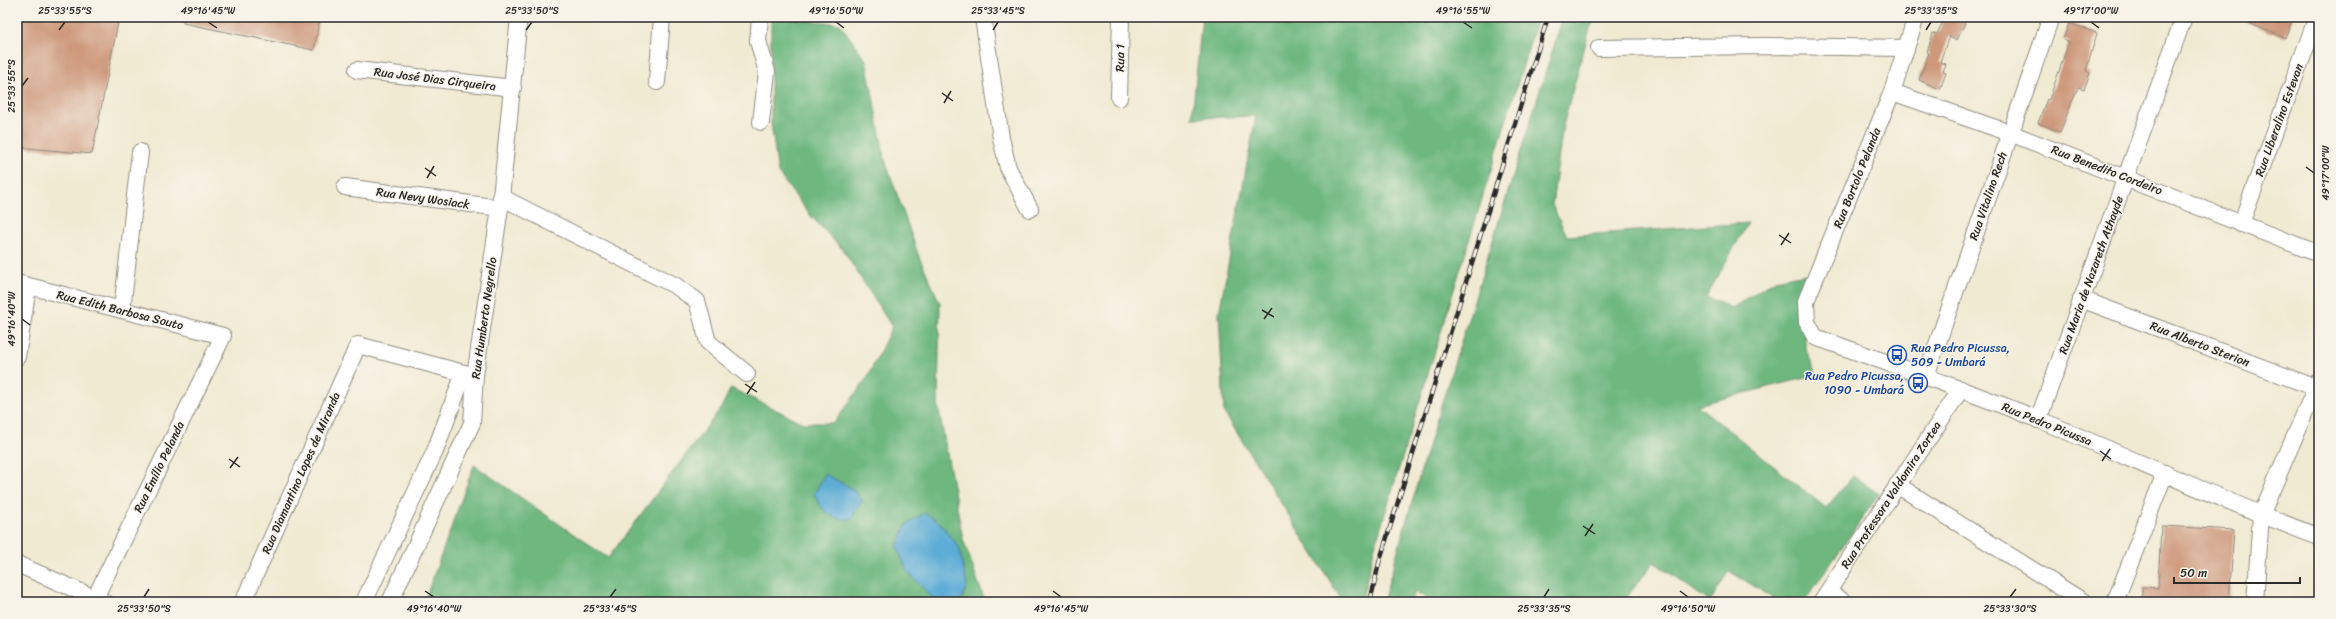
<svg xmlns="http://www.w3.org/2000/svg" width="2336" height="619" font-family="Sriracha,sans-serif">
	<rect width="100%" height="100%" fill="#f7f3e8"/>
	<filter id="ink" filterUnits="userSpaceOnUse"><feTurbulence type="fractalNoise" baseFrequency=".025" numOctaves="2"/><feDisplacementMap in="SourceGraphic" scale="8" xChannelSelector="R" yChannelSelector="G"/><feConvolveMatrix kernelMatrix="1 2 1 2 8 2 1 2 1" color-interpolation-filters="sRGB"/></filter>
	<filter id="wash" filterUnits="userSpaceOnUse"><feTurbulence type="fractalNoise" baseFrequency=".012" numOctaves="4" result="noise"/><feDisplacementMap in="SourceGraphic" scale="16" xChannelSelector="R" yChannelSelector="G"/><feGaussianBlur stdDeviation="0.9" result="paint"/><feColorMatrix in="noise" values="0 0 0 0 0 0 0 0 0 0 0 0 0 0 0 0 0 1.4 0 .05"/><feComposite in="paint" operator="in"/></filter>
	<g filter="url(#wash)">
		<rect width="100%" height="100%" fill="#f1ead3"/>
		<g fill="#6eb880" stroke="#4c7256">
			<path d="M771,17L840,24L866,60L885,160L919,257L940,303L938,405L963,539L985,602H424L474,465L608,558L721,408L731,388L803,423H834L867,378L892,327L843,250L809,214L778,173L771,123Z"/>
			<path d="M1202,17H1538L1375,546L1361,602H1343L1224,412L1219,313L1256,116L1192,118Z"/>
			<path d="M1563,17H1597L1590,28L1563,125L1552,205L1567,236L1748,223L1706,297L1732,308L1775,280L1805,274V348L1817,375L1697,405L1826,508L1853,476L1879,494L1804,602H1780L1729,571L1710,602L1654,562L1623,602H1434L1415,592L1411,602H1383L1427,450Z"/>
		</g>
		<g fill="#5cacd6" stroke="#446c80">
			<path d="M825,474L851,488L862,500L851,519C831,520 822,512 814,494Z"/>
			<path d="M925,513L940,523L959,547L967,586L961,601L933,599L907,571L897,547L906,525Z"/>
		</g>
		<g id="blocks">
			<g fill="#cd987c">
				<path d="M17,17H119L92,154L17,147Z"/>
				<path d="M184,17H320L314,50L183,23Z"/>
				<path d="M1945,17H1951L1965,23L1957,40L1949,36L1940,62L1946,64L1943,72L1946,73L1940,89L1919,80L1929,53L1927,52L1933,33L1937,34Z"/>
				<path d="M2234,17H2293L2285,38Z"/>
				<path d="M2069,23L2097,33L2086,71L2090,73L2084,89L2078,87L2060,132L2038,123L2047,99L2049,100L2069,42L2063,40Z"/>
				<path d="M2161,526L2234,530L2229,602H2142V587L2158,588Z"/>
			</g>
		</g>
	</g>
	<g filter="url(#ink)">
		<use href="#blocks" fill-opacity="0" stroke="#8e8a7f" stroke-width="1"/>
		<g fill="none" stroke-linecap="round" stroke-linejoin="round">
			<g stroke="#8e8a7f" stroke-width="18">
				<g id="minor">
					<path d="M760,17L758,41L767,72L761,122"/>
					<path d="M983,17L1001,138L1008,168L1030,209"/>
					<path d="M1916,17L1892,92L1806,301L1807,322L1815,337C1891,364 1966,390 2040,420C2133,459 2225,502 2319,537"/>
					<path d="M1599,48L1766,46L1906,48"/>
					<path d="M357,70L513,88"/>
					<path d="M657,82L662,17"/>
					<path d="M1892,92L2010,133L2319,254"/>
					<path d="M1119,98L1121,17"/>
					<path d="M345,187L500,208"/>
					<path d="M501,197L676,286L697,301L708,342L747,374"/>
					<path d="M2241,224L2317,17"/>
					<path d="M17,283L223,336L95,598"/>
					<path d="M2081,299L2319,389"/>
					<path d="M122,310L140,152"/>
					<path d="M17,357L28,287"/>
					<path d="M1926,376L2051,17"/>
					<path d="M2038,420L2184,17"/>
					<path d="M1897,485L2084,602"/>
					<path d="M17,564L104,602"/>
					<path d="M1828,592L1844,602"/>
					<path d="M243,602L358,345L475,376"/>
					<path d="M364,602L435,451L464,373"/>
					<path d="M390,602L472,423L475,376L500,208L519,17"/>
					<path d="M1821,602L1961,389"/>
					<path d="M2115,602L2165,473"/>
					<path d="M2255,602L2261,515L2319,380"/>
				</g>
			</g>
			<use href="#minor" stroke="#fff" stroke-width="16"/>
			<g stroke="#2b2b2b" stroke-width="4.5">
				<path id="rail" d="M1370,602L1379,563L1548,17"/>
			</g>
			<use href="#rail" stroke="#f7f3e8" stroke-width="3" stroke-dasharray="9" stroke-linecap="butt"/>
		</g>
	</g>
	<path fill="none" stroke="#2b2b2b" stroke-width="1.5" d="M208,22L217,28M836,22L844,28M1463,22L1472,28M2091,22L2099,28M59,30L65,22M526,30L532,22M993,30L998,22M1926,30L1931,22M22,86L28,78M942,93L953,101M944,103L951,91M2306,167L2314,173M425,168L436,176M427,178L434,166M1779,235L1791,243M1781,245L1789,233M1262,310L1274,317M22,319L30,325M1264,319L1272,308M745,384L757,392M747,394L755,382M2100,451L2111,459M229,459L240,467M2102,461L2110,449M230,468L238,457M1583,526L1595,534M1585,536L1593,524M425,591L434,597M1053,591L1061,597M1680,591L1688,597M144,597L149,589M610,597L616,589M1544,597L1549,589M2010,597L2016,589"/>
	<defs>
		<g id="bus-ring" transform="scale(1)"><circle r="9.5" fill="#f7f3e8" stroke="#1a4fb4" stroke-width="1.5"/><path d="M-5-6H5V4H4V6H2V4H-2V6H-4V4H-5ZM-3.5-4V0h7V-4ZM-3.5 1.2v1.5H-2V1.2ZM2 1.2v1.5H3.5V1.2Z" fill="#1a4fb4"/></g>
	</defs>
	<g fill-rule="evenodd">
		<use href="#bus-ring" x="1897" y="355"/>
		<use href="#bus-ring" x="1918" y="383"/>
	</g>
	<g text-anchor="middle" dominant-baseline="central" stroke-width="3" stroke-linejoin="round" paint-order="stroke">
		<g font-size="12" fill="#2b2b2b" stroke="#f7f3e8">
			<text transform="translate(1120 58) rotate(-89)">Rua 1</text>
			<text transform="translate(435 79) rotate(7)">Rua José Dias Cirqueira</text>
			<text transform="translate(2279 120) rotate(-70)">Rua Liberalino Estevan</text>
			<text transform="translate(2107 170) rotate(21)">Rua Benedito Cordeiro</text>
			<text transform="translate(1857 178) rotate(-68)">Rua Bortolo Pelanda</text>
			<text transform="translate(1988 196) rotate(-71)">Rua Vitalino Rech</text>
			<text transform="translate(423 198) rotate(8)">Rua Nevy Wosiack</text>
			<text transform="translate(2091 275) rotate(-70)">Rua Maria de Nazareth Athayde</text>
			<text transform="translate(120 310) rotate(14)">Rua Edith Barbosa Souto</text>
			<text transform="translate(484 318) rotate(-82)">Rua Humberto Negrello</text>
			<text transform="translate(2200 344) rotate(21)">Rua Alberto Sterion</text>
			<text transform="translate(2047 424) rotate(22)">Rua Pedro Picussa</text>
			<text transform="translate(159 467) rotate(-64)">Rua Emílio Pelanda</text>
			<text transform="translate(301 473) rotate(-66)">Rua Diamantino Lopes de Miranda</text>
			<text transform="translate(1891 495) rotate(-57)">Rua Professora Valdomira Zortea</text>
		</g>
		<g font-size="12" fill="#164399" stroke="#f7f3e8" text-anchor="start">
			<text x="1911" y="348">Rua Pedro Picussa,<tspan x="1911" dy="14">509 - Umbará</tspan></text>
			<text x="1904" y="376" text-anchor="end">Rua Pedro Picussa,<tspan x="1904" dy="14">1090 - Umbará</tspan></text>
		</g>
	</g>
	<rect width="2336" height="619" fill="none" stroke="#f7f3e8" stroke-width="44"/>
	<path d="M2174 577v6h126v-6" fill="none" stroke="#2b2b2b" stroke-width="2"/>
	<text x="2180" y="577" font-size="12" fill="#2b2b2b" stroke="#f7f3e8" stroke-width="3" paint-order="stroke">50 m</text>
	<rect x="22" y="22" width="2292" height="575" fill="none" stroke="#2b2b2b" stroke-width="1.5"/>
	<g font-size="10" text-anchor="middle" fill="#2b2b2b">
		<text x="65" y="14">25°33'55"S</text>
		<text x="208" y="14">49°16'45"W</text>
		<text x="532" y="14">25°33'50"S</text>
		<text x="836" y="14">49°16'50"W</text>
		<text x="998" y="14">25°33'45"S</text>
		<text x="1463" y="14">49°16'55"W</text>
		<text x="1931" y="14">25°33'35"S</text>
		<text x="2091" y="14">49°17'00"W</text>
		<text transform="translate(11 86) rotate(-90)" y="4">25°33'55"S</text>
		<text transform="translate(2325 173) rotate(-90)" y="4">49°17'00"W</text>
		<text transform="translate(11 319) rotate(-90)" y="4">49°16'40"W</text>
		<text x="144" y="612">25°33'50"S</text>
		<text x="434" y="612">49°16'40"W</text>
		<text x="610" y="612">25°33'45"S</text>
		<text x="1061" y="612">49°16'45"W</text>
		<text x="1544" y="612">25°33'35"S</text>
		<text x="1688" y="612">49°16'50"W</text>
		<text x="2010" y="612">25°33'30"S</text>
	</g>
</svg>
